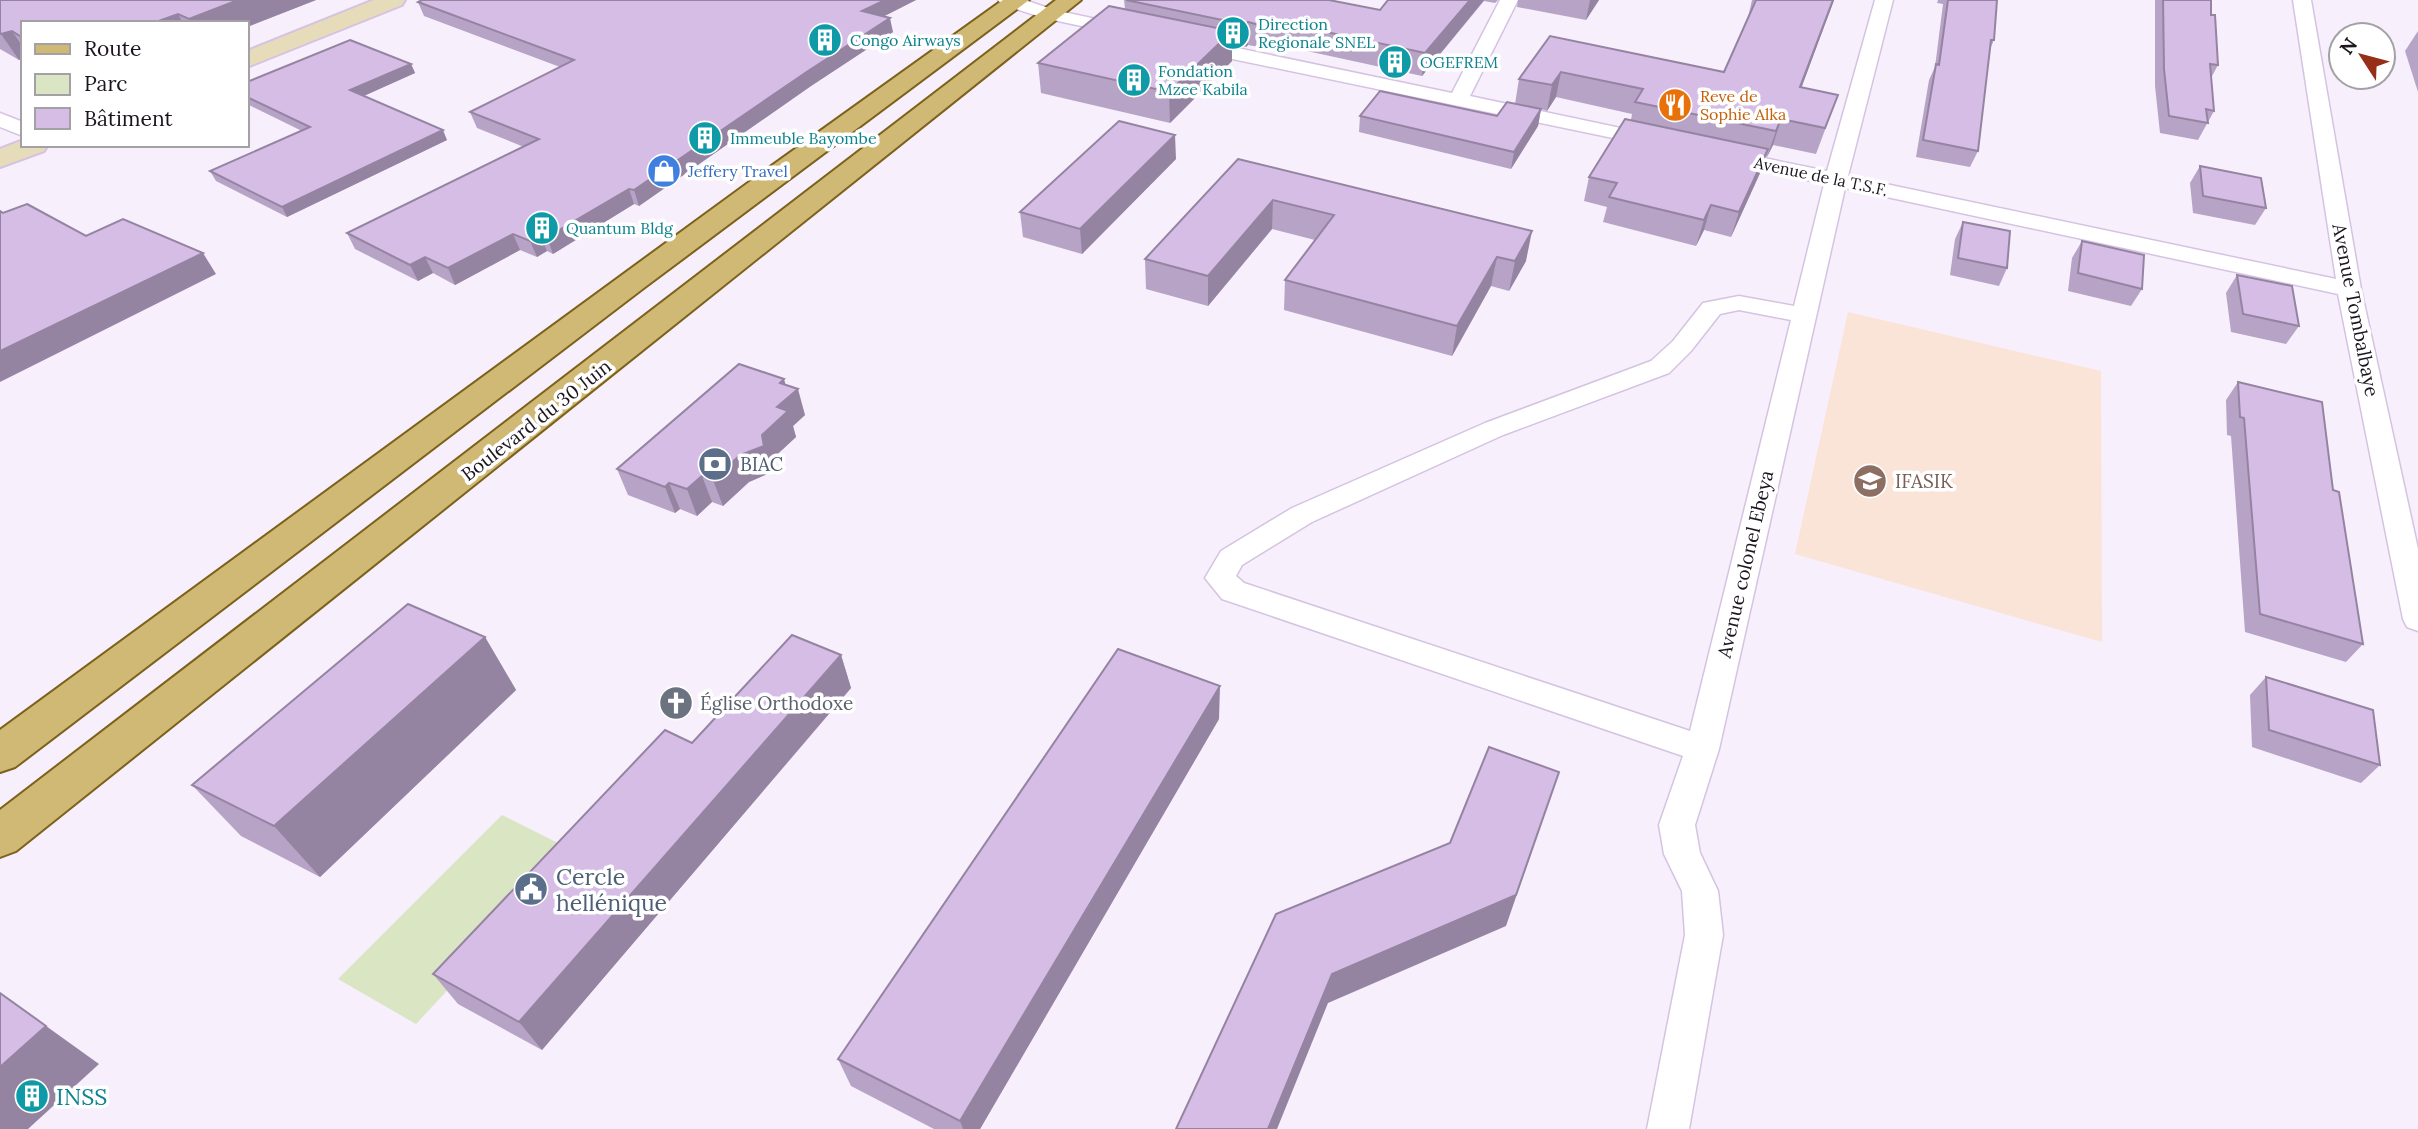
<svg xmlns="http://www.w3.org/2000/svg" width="2418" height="1129" font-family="Lora,serif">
	<rect width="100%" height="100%" fill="#f7effc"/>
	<path fill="#fae3d7" d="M1848,312L2101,371L2102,642L1795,554Z"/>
	<path fill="#d9e5c3" d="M502,815L576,852L416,1024L338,979Z"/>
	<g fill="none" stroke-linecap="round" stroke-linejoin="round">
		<g stroke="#d5c3e2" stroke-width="3">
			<g id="minor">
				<path d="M998,0H1025L1054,10L1134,27L1137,31L1128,36L1044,18L1001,4Z"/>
				<path d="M1500,0H1518L1470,96L1663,137L1666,141L1663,145L1656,147L1194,51L1185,45L1194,39L1452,93Z"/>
				<path d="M1875,0H1893L1848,176L2336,279L2293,0H2311L2361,289L2418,549V631L2407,627L2403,619L2338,294L1845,188L1719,749L1695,825L1700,853L1718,891L1723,935L1689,1129H1647L1685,935L1682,891L1664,854L1659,825L1683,756L1222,599L1205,578L1221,551L1292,508L1485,423L1651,361L1673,341L1703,303L1739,296L1794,306L1824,184L1718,160L1715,156L1718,152L1725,150L1827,171ZM1739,310L1791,320L1690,731L1244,583L1236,576L1242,565L1312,522L1503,435L1669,373L1691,351L1720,314Z"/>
				<path d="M0,113L23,122V136L0,127Z"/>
			</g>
		</g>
		<g stroke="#d5c3e2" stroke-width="4">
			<g id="secondary">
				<path d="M374,0H405L402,5L247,67V51Z"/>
				<path d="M23,140V145H48L44,151L0,167V149Z"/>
			</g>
		</g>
		<g stroke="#7c611b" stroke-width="4">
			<g id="primary">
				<path d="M1003,0H1029L645,287L15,767L0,772V730L752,180Z"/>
				<path d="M1056,0H1081L16,851L0,857V810Z"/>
			</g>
		</g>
		<use href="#minor" fill="#fff" fill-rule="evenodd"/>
		<use href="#secondary" fill="#e7dcba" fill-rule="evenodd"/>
		<use href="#primary" fill="#d0b974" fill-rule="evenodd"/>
	</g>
	<g fill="#b7a3c6">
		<path d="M0,0H316L247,27V23H23V59L19,60L0,49Z"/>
		<path d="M422,0H916L884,16L893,32L811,86L639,206L634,204L553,254L547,251L537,257L520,250L455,285L433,273L418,281L355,249L347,233L524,147L477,128L470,112L560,67L424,16L418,2Z"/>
		<path d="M1124,0L1380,10L1388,0H1498L1495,3L1484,1L1422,76L1265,42L1259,47L1248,45L1246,47L1232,44V61L1170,123L1041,93L1038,63L1125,9Z"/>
		<path d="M1518,0H1599L1586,20L1517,7Z"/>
		<path d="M1752,0H1834L1801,88L1838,95L1816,154L1773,145L1767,157L1765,156L1760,173L1731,237L1704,230L1696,246L1603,222L1607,207L1584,201L1589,177L1631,120L1632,114L1556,97L1547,111L1541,109L1538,126L1511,169L1359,132L1360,116H1497L1515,104L1519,79L1550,36L1724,72L1748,18Z"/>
		<path d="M1938,0H1997L1994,40L1990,49L1978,151L1970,167L1916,157L1929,80L1935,67L1943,4L1937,3Z"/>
		<path d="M2155,0H2211V15L2218,65L2211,78L2214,111L2198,140L2160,133L2155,86Z"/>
		<path d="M2418,31V92L2405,51Z"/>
		<path d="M411,64L415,73L363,96L447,140L287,217L216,181L210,171L302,131L247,104V82Z"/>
		<path d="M1176,159L1082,254L1023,237L1020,212Z"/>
		<path d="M1238,159L1526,261L1509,291L1491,286L1452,356L1284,310L1285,280L1315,240L1272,229L1208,306L1146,289L1145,259Z"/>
		<path d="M2200,166L2266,208L2255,225L2193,213L2190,183Z"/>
		<path d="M1963,222L2007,268L1999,286L1950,275L1955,239Z"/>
		<path d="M2082,241L2142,289L2131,306L2068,291L2072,258Z"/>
		<path d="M2237,275L2299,326L2286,344L2231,332L2226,293Z"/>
		<path d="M2238,382L2333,490L2363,644L2346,662L2245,632L2231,436L2227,435L2226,400Z"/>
		<path d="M786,384L805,415L793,426L796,437L770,461L772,472L749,482L723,506L712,502L697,516L680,509L675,513L628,495L617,469Z"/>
		<path d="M485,637L516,690L320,877L241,836L192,785Z"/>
		<path d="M841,655L851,688L542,1050L458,1004L433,974L692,743Z"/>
		<path d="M2266,677L2380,765L2361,783L2252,747L2250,695Z"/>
		<path d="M1219,719L980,1129H934L851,1086L838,1059Z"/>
	</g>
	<g fill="#9584a1">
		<path d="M238,0H316L247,27V23H191L189,19Z"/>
		<path d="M885,0H916L865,26L862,11Z"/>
		<path d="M1470,0H1484L1422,76L1425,53Z"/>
		<path d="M1590,0H1599L1586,20Z"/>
		<path d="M1833,0H1834L1792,113L1800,87Z"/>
		<path d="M178,14L183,23H153Z"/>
		<path d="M890,18L893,32L811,86L639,206L634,190L808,71Z"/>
		<path d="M1265,19V42L1259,47V25Z"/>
		<path d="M1248,22V45L1246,47V25Z"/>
		<path d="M12,31L23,47V59L19,60L1,34Z"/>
		<path d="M1232,31V61L1170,123L1169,92Z"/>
		<path d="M411,64L415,73L355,100L350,90Z"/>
		<path d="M1561,72L1556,97L1547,111L1552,85Z"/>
		<path d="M1541,109L1538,126L1511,169L1514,152Z"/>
		<path d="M1781,119L1773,145L1767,157L1776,131Z"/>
		<path d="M443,130L447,140L287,217L282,207Z"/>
		<path d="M1175,135L1176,159L1082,254L1080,229Z"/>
		<path d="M1768,149L1760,173L1731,237L1739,212Z"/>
		<path d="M629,189L634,204L553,254L547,237Z"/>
		<path d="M1273,200L1272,229L1208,306V276Z"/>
		<path d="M1711,205L1704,230L1696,246L1704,220Z"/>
		<path d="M1532,231L1526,261L1509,291L1515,261Z"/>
		<path d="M513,234L520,250L455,285L448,268Z"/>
		<path d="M540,235L547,251L537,257L530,241Z"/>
		<path d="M203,253L216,274L0,382V351Z"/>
		<path d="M425,257L433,273L418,281L410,265Z"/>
		<path d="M1497,257L1491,286L1452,356L1457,326Z"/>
		<path d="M784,379L789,397L798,389L805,415L793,426L796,437L770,461L772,472L749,482L723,506L713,480L777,407L780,383Z"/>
		<path d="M702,476L712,502L697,516L687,489Z"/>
		<path d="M669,483L680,509L675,513L665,487Z"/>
		<path d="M485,637L516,690L320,877L274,826Z"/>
		<path d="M841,655L851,688L542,1050L519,1022Z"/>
		<path d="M1220,686L1219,719L980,1129H963L960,1121Z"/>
		<path d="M1559,772L1506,926L1328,1003L1277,1129H1268L1332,974Z"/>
		<path d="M46,1026L99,1064L28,1129H0V1067Z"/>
	</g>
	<g fill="#d5bde6" stroke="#9584a1" stroke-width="2">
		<path d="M0,0H238L189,19L178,14L153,23H23V38L12,31L1,34L0,33Z"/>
		<path d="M422,0H885L862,11L890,18L808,71L634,190L629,189L547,237L540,235L530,241L513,234L448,268L425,257L410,265L347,233L539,139L470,112L574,60L418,2Z"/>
		<path d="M1126,0H1329L1380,10L1388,0H1470L1425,53L1265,19L1259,25L1248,22L1246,25Z"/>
		<path d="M1756,0H1833L1800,87L1838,95L1825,128L1781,119L1776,131L1635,102L1643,89L1561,72L1552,85L1519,79L1550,36L1724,72Z"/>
		<path d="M1948,0H1997L1994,40H1991L1978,151L1923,140L1936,64L1939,65Z"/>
		<path d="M2163,0H2211V15H2215L2218,65L2210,64L2214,111L2206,109L2208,123L2169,116L2164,69Z"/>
		<path d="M1109,6L1232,31L1169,92L1038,63Z"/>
		<path d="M350,40L411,64L350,90L443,130L282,207L210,171L310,127L247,97V82Z"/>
		<path d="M1380,91L1497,116L1507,102L1541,109L1514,152L1360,116Z"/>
		<path d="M1625,119L1768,149L1739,212L1711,205L1704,220L1609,197L1617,183L1589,177Z"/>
		<path d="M1119,121L1175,135L1080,229L1020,212Z"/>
		<path d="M1238,159L1532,231L1515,261L1497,257L1457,326L1285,280L1334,215L1273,200L1208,276L1145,259Z"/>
		<path d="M2200,166L2261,178L2266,208L2203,196Z"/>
		<path d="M27,204L86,236L123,219L203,253L0,351V211L3,213Z"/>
		<path d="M1963,222L2010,231L2007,268L1958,258Z"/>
		<path d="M2082,241L2144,255L2142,289L2078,273Z"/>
		<path d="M2237,275L2292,286L2299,326L2243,314Z"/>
		<path d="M739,364L784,379L780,383L798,389L777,407L788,411L762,435L764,446L740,455L713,480L702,476L687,489L669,483L665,487L617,469Z"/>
		<path d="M2238,382L2322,402L2333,490L2339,492L2363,644L2260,614L2244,418L2240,417Z"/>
		<path d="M408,604L485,637L274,826L192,785Z"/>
		<path d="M792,635L841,655L519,1022L433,974L665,730L692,743Z"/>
		<path d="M1118,649L1220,686L960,1121L838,1059Z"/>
		<path d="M2266,677L2373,710L2380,765L2269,730Z"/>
		<path d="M1489,747L1559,772L1516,895L1332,974L1268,1129H1176L1276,914L1450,843Z"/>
		<path d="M0,993L46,1026L0,1067Z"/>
	</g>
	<defs>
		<g id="building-disc" transform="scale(1.75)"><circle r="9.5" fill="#0f9aa8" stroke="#fff"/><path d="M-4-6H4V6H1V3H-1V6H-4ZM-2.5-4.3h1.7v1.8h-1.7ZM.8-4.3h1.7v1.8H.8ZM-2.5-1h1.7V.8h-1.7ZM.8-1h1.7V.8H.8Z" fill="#fff"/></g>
		<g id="restaurant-disc" transform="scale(1.75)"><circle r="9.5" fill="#e8710a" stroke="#fff"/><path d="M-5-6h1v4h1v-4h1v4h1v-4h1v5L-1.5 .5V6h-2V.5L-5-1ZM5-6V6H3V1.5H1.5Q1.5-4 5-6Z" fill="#fff"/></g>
		<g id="shop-disc" transform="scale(1.75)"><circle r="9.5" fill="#3f7fe0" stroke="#fff"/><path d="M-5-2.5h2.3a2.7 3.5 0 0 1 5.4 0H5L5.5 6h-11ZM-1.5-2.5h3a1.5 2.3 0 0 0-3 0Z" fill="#fff"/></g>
		<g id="bank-disc" transform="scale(1.75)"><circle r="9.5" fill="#5c6f8a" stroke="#fff"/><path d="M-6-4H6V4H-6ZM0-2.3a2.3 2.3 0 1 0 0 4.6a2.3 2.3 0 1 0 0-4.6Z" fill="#fff"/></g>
		<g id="university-disc" transform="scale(1.75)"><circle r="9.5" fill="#8d6e63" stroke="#fff"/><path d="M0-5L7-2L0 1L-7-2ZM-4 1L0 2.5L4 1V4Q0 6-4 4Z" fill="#fff"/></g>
		<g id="church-disc" transform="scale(1.75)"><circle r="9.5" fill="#6b7280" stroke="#fff"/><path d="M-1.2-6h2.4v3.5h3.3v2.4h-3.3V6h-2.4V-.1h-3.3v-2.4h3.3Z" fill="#fff"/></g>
		<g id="civic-disc" transform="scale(1.75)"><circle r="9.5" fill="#5c6f8a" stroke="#fff"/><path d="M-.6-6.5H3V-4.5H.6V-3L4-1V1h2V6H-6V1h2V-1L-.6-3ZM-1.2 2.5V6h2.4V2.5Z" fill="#fff"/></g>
	</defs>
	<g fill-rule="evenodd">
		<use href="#building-disc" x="1233" y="33"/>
		<use href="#building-disc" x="825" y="40"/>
		<use href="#building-disc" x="1395" y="62"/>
		<use href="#building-disc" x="1134" y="80"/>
		<use href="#restaurant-disc" x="1675" y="105"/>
		<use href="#building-disc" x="705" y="138"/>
		<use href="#shop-disc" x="664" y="171"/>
		<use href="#building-disc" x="542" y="228"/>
		<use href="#bank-disc" x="715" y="464"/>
		<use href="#university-disc" x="1870" y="481"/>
		<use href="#church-disc" x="676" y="703"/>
		<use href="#civic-disc" x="531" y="889"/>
		<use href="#building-disc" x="32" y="1096"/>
	</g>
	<g text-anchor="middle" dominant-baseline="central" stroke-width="7" stroke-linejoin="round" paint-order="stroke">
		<g font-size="16" fill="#0d838f" stroke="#fff" text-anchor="start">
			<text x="1258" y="24">Direction<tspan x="1258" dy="18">Regionale SNEL</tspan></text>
			<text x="850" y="40">Congo Airways</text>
			<text x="1420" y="62">OGEFREM</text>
			<text x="1158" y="71">Fondation<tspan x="1158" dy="18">Mzee Kabila</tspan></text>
			<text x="730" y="138">Immeuble Bayombe</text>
			<text x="566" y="228">Quantum Bldg</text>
		</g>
		<g font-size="16" fill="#c56008" stroke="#fff" text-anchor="start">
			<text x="1700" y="96">Reve de<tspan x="1700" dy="18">Sophie Alka</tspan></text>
		</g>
		<g font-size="16" fill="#366cbe" stroke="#fff" text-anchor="start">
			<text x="688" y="171">Jeffery Travel</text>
		</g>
		<g font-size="16" fill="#1c1520" stroke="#fff">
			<text transform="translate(1821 176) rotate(12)">Avenue de la T.S.F.</text>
		</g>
		<g font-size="19" fill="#1c1520" stroke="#fff">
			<text transform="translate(2356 310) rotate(79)">Avenue Tombalbaye</text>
			<text transform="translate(536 420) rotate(-38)">Boulevard du 30 Juin</text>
			<text transform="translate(1745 564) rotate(-77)">Avenue colonel Ebeya</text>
		</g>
		<g font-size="19" fill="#4e5e75" stroke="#fff" text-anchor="start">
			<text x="740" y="464">BIAC</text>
		</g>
		<g font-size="19" fill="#785e54" stroke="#fff" text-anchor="start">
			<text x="1895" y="481">IFASIK</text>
		</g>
		<g font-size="19" fill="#5b616d" stroke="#fff" text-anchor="start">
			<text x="700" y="703">Église Orthodoxe</text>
		</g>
		<g font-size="23" fill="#4e5e75" stroke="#fff" text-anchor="start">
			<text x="556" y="876">Cercle<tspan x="556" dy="26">hellénique</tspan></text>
		</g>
		<g font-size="23" fill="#0d838f" stroke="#fff" text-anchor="start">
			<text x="56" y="1096">INSS</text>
		</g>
	</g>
	<rect x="21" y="21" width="228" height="126" fill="#ffffff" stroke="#a4a1a6" stroke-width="2"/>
	<rect x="35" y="44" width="35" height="10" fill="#d0b974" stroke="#a4a1a6" stroke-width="2"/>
	<text x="84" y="56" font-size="21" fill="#1c1520">Route</text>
	<rect x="35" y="74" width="35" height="21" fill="#d9e5c3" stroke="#a4a1a6" stroke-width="2"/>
	<text x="84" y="91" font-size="21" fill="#1c1520">Parc</text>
	<rect x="35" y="108" width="35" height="21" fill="#d5bde6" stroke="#a4a1a6" stroke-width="2"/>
	<text x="84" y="126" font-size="21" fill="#1c1520">Bâtiment</text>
	<g transform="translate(2362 56) rotate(306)"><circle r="33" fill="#ffffff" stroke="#a4a1a6" stroke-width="2"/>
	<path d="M0-5L12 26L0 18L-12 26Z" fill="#972e18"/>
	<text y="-10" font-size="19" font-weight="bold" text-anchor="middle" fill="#1c1520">N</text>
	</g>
</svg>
